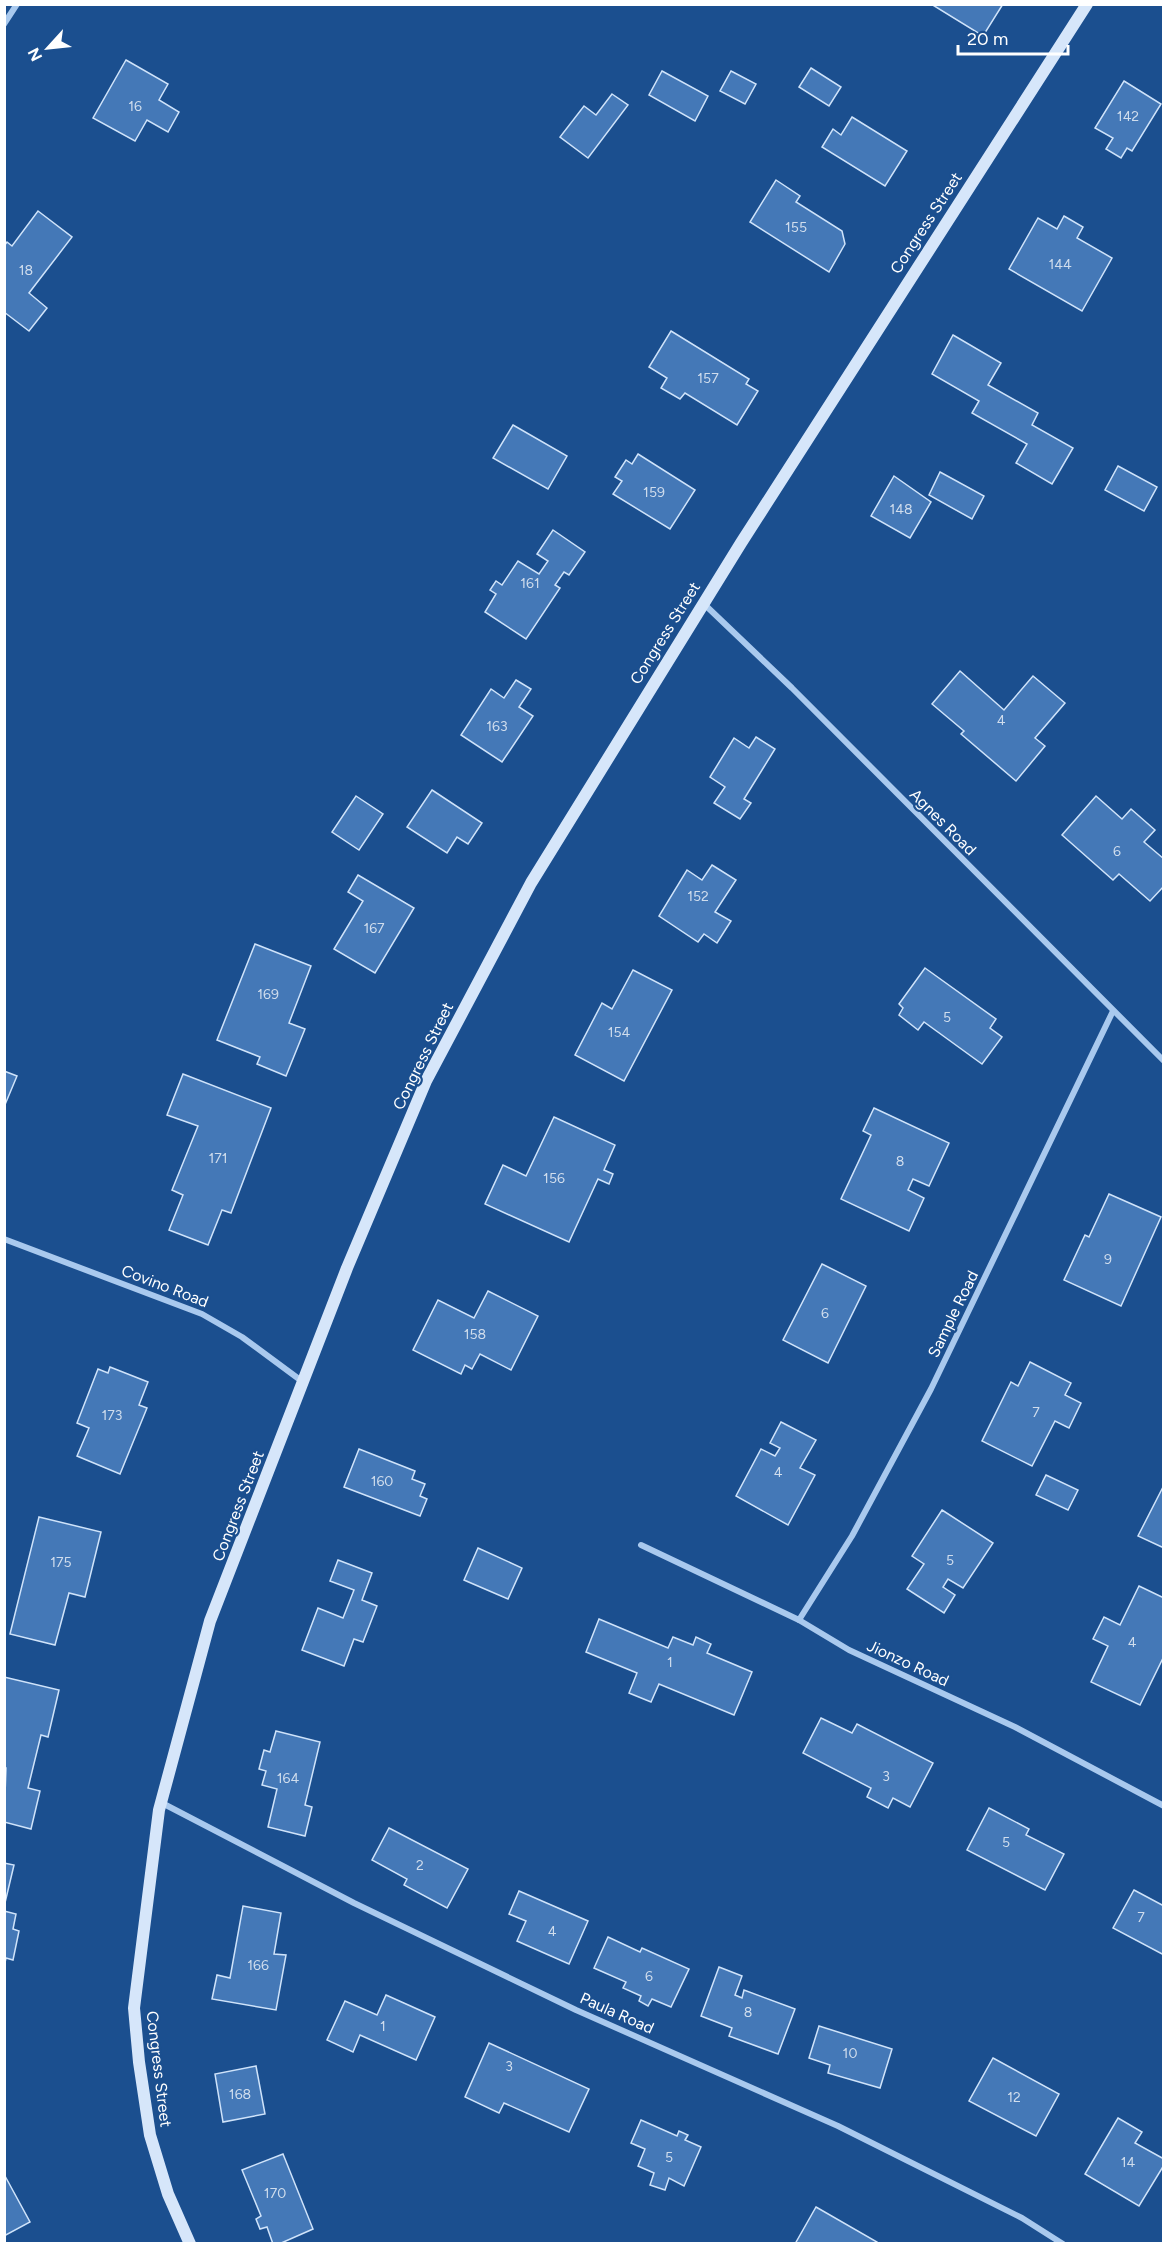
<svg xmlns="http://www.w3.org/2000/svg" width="1168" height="2248" font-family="Figtree,sans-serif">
	<rect width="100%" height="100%" fill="#1b4f8f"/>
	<g fill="#4478b7" stroke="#cfe3fa" stroke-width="1.5">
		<path d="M931,4H1003L983,36Z"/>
		<path d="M126,60L168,84L159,100L179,112L168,132L147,120L135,141L93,118Z"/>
		<path d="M811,68L841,87L829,106L799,87Z"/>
		<path d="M662,71L708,96L695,121L649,95Z"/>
		<path d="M731,71L756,84L745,104L720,91Z"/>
		<path d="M1124,81L1161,104L1132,151L1127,148L1121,158L1106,149L1113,138L1095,128Z"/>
		<path d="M612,94L628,105L588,158L560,137L584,106L596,115Z"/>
		<path d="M852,117L907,151L885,186L822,147L833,129L841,135Z"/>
		<path d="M776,180L800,196L796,202L842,231L845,244L829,272L750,222Z"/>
		<path d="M38,211L72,237L29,293L47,308L29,331L4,312V246L7,242L12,246Z"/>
		<path d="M1064,216L1083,227L1077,238L1112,258L1082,311L1009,269L1038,218L1057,229Z"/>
		<path d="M671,331L749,379L746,384L758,391L737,425L685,393L680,399L661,388L667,378L649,367Z"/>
		<path d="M953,335L1001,363L988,385L1038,413L1032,425L1073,448L1052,484L1016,463L1027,444L972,413L979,401L932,374Z"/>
		<path d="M513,425L567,456L548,489L493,458Z"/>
		<path d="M638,454L695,490L670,529L613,494L622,481L615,477L626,460L632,464Z"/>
		<path d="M1118,466L1157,487L1144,511L1105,490Z"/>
		<path d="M940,472L984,496L972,519L929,495Z"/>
		<path d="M894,476L931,502L910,538L871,516Z"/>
		<path d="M553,530L585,552L569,575L564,572L555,585L560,588L526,639L485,612L496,594L490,590L496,581L502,585L518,561L539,574L548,561L537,554Z"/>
		<path d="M960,671L1004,710L1033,676L1065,703L1035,738L1045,746L1016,781L961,734L964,731L932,704Z"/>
		<path d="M516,680L531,689L519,707L533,716L502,762L461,735L491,689L504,698Z"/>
		<path d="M756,737L775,749L744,799L751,803L740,819L714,803L725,787L710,777L734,738L749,748Z"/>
		<path d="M432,790L482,823L468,844L457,837L447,853L407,827Z"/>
		<path d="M356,796L383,814L359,850L332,832Z"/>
		<path d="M1096,796L1122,819L1131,809L1155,830L1144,842L1164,859V886L1150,901L1119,874L1113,880L1062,835Z"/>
		<path d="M712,865L736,880L715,912L731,921L717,943L704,934L698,942L659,916L687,870L702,880Z"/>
		<path d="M358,875L414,908L375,973L334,949L363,901L348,892Z"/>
		<path d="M255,944L311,966L289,1023L305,1029L286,1076L257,1064L260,1057L217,1040Z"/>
		<path d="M925,968L996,1019L990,1028L1002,1037L982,1064L924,1022L918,1030L899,1015L903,1008L899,1004Z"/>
		<path d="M633,970L672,990L624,1081L575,1055L602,1003L612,1009Z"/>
		<path d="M4,1071L17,1076L4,1107Z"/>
		<path d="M183,1074L271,1108L231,1213L222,1210L208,1245L169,1230L183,1195L172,1190L198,1126L167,1115Z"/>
		<path d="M874,1108L949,1143L929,1186L913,1179L908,1190L924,1198L909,1231L841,1199L871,1135L863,1131Z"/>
		<path d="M554,1117L615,1145L604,1170L613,1174L609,1184L598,1179L569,1242L485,1204L503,1165L526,1176Z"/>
		<path d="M1109,1194L1161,1217L1121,1306L1064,1280L1085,1235L1089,1237Z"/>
		<path d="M822,1264L866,1286L828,1363L783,1340Z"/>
		<path d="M488,1291L538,1316L511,1370L480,1354L472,1369L465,1365L461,1374L413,1350L438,1300L474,1318Z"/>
		<path d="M1030,1362L1071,1383L1065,1395L1081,1403L1069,1428L1055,1421L1032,1466L982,1441L1011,1382L1018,1386Z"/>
		<path d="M110,1367L148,1382L139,1405L147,1408L120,1474L77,1456L89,1428L77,1423L98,1369L108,1373Z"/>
		<path d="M781,1422L816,1440L800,1468L815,1475L788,1525L736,1496L761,1449L775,1456L780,1448L770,1443Z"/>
		<path d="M359,1449L415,1471L412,1479L425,1484L420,1496L427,1499L420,1516L344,1487Z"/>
		<path d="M1046,1475L1078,1490L1068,1510L1036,1495Z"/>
		<path d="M1164,1485V1548L1138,1536Z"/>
		<path d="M942,1510L993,1543L963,1588L948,1579L943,1587L955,1595L944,1613L907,1589L924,1564L912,1556Z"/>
		<path d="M39,1517L101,1532L85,1597L69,1593L55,1645L10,1634Z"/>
		<path d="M478,1548L522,1568L508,1599L464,1580Z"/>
		<path d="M338,1560L372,1573L362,1600L377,1606L363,1642L354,1639L344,1666L302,1650L318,1608L343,1618L354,1590L330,1581Z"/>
		<path d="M1139,1586L1164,1598V1656L1140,1705L1091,1682L1108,1646L1093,1639L1104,1617L1120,1625Z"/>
		<path d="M599,1619L668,1648L673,1637L693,1645L696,1637L711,1644L707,1653L752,1672L734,1715L659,1684L651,1702L629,1693L637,1673L586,1652Z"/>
		<path d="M4,1677L59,1690L48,1737L41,1735L28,1788L40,1791L31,1829L4,1822L6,1768H4Z"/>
		<path d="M821,1718L852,1733L857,1724L933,1763L910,1807L893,1798L888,1808L867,1797L871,1788L803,1753Z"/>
		<path d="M276,1731L320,1742L305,1805L312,1807L305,1836L268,1827L277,1789L262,1785L266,1771L259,1769L264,1750L270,1752Z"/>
		<path d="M989,1808L1029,1829L1026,1835L1064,1854L1045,1890L967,1850Z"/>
		<path d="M389,1828L468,1869L447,1908L404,1885L407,1879L372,1860Z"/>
		<path d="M4,1863L14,1865L4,1907Z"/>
		<path d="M1134,1890L1164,1906V1955L1113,1928Z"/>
		<path d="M519,1891L588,1921L569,1964L517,1941L526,1921L509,1914Z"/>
		<path d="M243,1906L281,1913L274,1954L286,1955L276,2010L212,1999L217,1975L230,1978Z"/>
		<path d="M4,1911L16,1914L13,1929L19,1931L13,1960L6,1958L4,1967Z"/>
		<path d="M608,1937L640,1952L642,1948L689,1969L671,2007L652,1999L648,2006L639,2001L641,1996L623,1988L626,1982L594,1968Z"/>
		<path d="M719,1967L742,1976L735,1995L742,1998L744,1990L795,2009L778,2054L729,2036L732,2028L701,2016Z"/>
		<path d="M386,1995L435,2017L416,2060L360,2035L353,2052L327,2040L345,2001L377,2015Z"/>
		<path d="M819,2026L892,2049L880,2088L828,2073L830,2065L809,2058Z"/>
		<path d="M489,2043L589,2089L569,2132L504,2103L499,2113L465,2097Z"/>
		<path d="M993,2058L1059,2094L1036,2136L969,2101Z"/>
		<path d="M256,2066L265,2114L223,2122L215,2074Z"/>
		<path d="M1118,2118L1142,2132L1135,2143L1164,2159V2165L1139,2206L1085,2174Z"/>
		<path d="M641,2120L677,2136L679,2131L688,2135L685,2140L701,2147L684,2186L669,2178L665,2190L650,2185L654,2173L638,2166L645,2149L631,2143Z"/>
		<path d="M283,2154L313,2229L279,2244H273L267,2227L260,2229L256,2219L261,2216L242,2170Z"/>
		<path d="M5,2176L30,2222L4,2236V2176Z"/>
		<path d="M816,2207L877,2242L876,2244H795Z"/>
	</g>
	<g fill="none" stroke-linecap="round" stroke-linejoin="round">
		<g stroke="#a9c9ee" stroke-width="6">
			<path d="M4,24L17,4"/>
			<path d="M703,603L792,688L1164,1061"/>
			<path d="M4,1239L202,1314L242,1337L303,1382"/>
			<path d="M641,1545L799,1620L849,1650L1015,1727L1164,1806"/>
			<path d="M799,1620L852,1536L931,1389L1113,1011"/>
			<path d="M162,1803L354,1903L576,2010L838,2126L1022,2218L1063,2244"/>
		</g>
		<path stroke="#d6e6fa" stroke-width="12" d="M190,2244L168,2194L150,2135L139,2062L134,2008L159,1810L210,1621L347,1268L426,1081L531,883L741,543L1087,4"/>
	</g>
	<g text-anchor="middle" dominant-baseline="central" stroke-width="4.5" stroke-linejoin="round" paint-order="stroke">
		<g font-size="14" fill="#d0dded">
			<text x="135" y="106">16</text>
			<text x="1128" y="116">142</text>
			<text x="796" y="227">155</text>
			<text x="1060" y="264">144</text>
			<text x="26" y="270">18</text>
			<text x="708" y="378">157</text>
			<text x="654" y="492">159</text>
			<text x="901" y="509">148</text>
			<text x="530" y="583">161</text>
			<text x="1001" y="720">4</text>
			<text x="497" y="726">163</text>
			<text x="1117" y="851">6</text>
			<text x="698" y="896">152</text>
			<text x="374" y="928">167</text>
			<text x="268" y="994">169</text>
			<text x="947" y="1017">5</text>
			<text x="619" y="1032">154</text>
			<text x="218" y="1158">171</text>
			<text x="900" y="1161">8</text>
			<text x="554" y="1178">156</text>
			<text x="1108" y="1259">9</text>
			<text x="825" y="1313">6</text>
			<text x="475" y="1334">158</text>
			<text x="1036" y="1412">7</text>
			<text x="112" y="1415">173</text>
			<text x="778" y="1472">4</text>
			<text x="382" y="1481">160</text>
			<text x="950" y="1560">5</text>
			<text x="61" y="1562">175</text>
			<text x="1132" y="1642">4</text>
			<text x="670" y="1662">1</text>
			<text x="886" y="1776">3</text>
			<text x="288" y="1778">164</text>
			<text x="1006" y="1842">5</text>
			<text x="420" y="1865">2</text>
			<text x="1141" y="1917">7</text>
			<text x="552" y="1931">4</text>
			<text x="258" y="1965">166</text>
			<text x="649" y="1976">6</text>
			<text x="748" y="2012">8</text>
			<text x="383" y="2026">1</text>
			<text x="850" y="2053">10</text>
			<text x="509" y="2066">3</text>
			<text x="240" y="2094">168</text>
			<text x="1014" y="2097">12</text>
			<text x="669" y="2157">5</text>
			<text x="1128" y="2162">14</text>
			<text x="275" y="2193">170</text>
		</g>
		<g font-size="16" fill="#fff" stroke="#1b4f8f">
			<text transform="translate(926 223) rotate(-57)">Congress Street</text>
			<text transform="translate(665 633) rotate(-58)">Congress Street</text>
			<text transform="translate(943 822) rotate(45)">Agnes Road</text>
			<text transform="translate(423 1056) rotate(-64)">Congress Street</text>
			<text transform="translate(165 1286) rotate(21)">Covino Road</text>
			<text transform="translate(953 1314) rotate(-64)">Sample Road</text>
			<text transform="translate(238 1506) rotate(-69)">Congress Street</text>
			<text transform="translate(908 1663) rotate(25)">Jionzo Road</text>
			<text transform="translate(617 2013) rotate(24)">Paula Road</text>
			<text transform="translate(159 2069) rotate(83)">Congress Street</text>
		</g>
	</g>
	<rect width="1168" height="2248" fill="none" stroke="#ffffff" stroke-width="12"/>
	<g transform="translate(48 48) rotate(243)" stroke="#1b4f8f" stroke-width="4.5" paint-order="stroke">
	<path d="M0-4.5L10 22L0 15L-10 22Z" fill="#ffffff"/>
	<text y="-9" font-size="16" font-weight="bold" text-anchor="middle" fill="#ffffff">N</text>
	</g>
	<path d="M958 45v9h110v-9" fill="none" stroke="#ffffff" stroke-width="3"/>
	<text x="967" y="45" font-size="18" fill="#ffffff" stroke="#1b4f8f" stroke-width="4.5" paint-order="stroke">20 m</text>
</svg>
